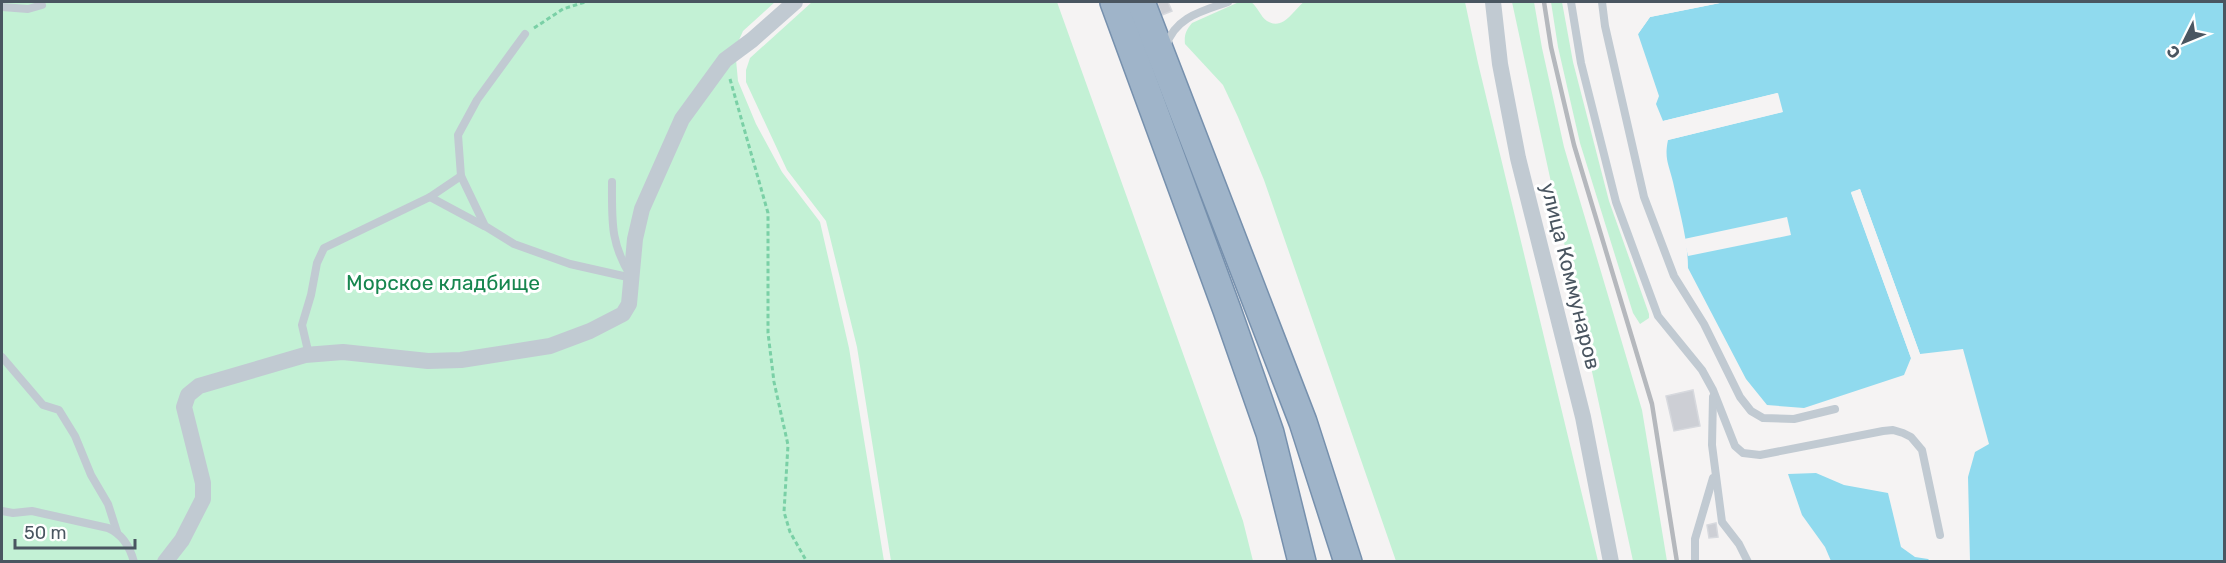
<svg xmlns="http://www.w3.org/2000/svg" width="2226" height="563" font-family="Rubik,sans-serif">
	<rect width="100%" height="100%" fill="#f5f3f3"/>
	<g fill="#c3f1d5">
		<path d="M2,2H775L743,31L735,49L738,81L756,124L782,172L820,222L849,348L884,561H2Z"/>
		<path d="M812,2H1057L1243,521L1253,561H891L857,347L826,221L787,170L746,82V70L750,58Z"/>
		<path d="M1239,2H1251C1258,7 1260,16 1267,21C1284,31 1293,10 1304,2H1465L1478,63L1598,561H1396L1264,180L1238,117L1223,85L1185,44C1184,35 1186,30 1192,23Z"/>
		<path d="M1512,2H1534L1542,48L1564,147L1642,410L1667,561H1633Z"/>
		<path d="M1551,2H1562L1573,62L1609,201L1649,314V318L1640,324L1633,313L1580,143L1558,47Z"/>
	</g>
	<g fill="#90daee">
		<path d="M1725,2H2224V561H1970L1968,477L1975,452L1989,444L1963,349L1920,354L1860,189L1851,193L1911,358L1904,375L1804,408L1767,405L1746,379L1688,268C1688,239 1679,210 1673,182C1669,165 1664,159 1668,140L1782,112L1777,93L1663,121L1656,104L1659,96L1638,34L1650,17Z"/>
		<path d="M1816,473L1844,485L1888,493L1901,547L1915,557L1928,559L1930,561H1831L1825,547L1802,515L1788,474Z"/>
	</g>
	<g fill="#f5f3f3">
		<path d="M1709,2H1725L1650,17L1638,34V29L1649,14Z"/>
		<path d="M1778,93L1783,112L1668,140L1667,138L1779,110L1776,96L1664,124L1663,121Z"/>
		<path d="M1860,189L1920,354L1917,355L1858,193L1855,194L1914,357L1911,358L1851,192Z"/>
		<path d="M1787,217L1791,235L1688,256L1684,239Z"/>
	</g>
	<g fill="#cdcfd5" stroke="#d7d9de" stroke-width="1.5">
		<path d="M1157,2H1168L1172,11L1162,15Z"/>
		<path d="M1693,390L1700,426L1674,431L1666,396Z"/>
		<path d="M1716,523L1718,537L1709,538L1707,525Z"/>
	</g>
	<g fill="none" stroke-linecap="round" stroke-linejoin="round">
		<g stroke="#7690ad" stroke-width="30">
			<g id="trunk">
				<path d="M1114,2L1227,310L1270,433L1302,562"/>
				<path d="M1141,2L1303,422L1348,562"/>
			</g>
		</g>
		<g stroke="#7ad0a6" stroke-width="3" stroke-dasharray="4.5 3" stroke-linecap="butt">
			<path d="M534,28L563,9L585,2"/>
			<path d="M730,79L768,213V333L774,382L788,445L784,512L790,532L807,562"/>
		</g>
		<g stroke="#c1cad2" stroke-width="8">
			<path d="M1571,2L1581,63L1616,202L1658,316L1702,370L1713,390L1735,446L1743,453L1760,455L1883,431L1893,430L1903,433L1911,437L1922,450L1940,535"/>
			<path d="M1602,2L1605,26L1644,197L1674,276L1704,324L1740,397L1751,411L1763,418L1794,419L1835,409"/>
			<path d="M2,7L28,9L42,5"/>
			<path d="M525,34L477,100L458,135L461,176L485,226L514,244L570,264L632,278C610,244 612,221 612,182"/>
			<path d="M1166,46C1175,17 1202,11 1228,2"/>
			<path d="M430,197L461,176"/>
			<path d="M309,355L302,325L311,295L317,263L324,248L430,197L484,226"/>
			<path d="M2,357L43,405L59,410L75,436L91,475L108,504L117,532"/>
			<path d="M1713,397L1712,445L1722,522L1739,544L1748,562"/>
			<path d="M2,511L13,513L32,511L108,528C122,534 130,547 134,562"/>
			<path d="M1695,562V539L1713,478"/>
		</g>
		<g stroke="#c1cad2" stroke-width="16">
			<path d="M1493,2L1500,64L1518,158L1583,417L1611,562"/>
			<path d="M165,562L182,540L203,499V483L184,407L188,395L199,386L305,355L343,352L428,361L461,360L550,346L590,331L623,314L629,304L635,239L642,209L682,119L725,60L752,40L795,2"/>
		</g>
		<use href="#trunk" stroke="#9fb4c9" stroke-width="27"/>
		<path stroke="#b5b8bd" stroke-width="4.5" d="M1544,2L1551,47L1574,145L1652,404L1677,562"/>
	</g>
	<g text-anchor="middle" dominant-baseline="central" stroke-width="6" stroke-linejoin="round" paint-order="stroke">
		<g font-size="21" fill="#4a5661" stroke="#fff">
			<text transform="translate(1571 276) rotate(76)">улица Коммунаров</text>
		</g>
		<g font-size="21" fill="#17864f" stroke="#fff">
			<text x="443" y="282">Морское кладбище</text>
		</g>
	</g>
	<rect width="2226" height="563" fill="none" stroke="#4a5661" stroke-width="6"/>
	<g transform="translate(2184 42) rotate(227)" stroke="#ffffff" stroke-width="4.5" paint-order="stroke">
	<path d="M0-4.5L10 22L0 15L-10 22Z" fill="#4a5661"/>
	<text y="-9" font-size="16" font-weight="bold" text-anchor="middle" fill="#4a5661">С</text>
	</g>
	<path d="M15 539v9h120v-9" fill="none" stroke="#4a5661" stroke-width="3"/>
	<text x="24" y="539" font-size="18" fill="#4a5661" stroke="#ffffff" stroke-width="4.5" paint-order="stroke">50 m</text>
</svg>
